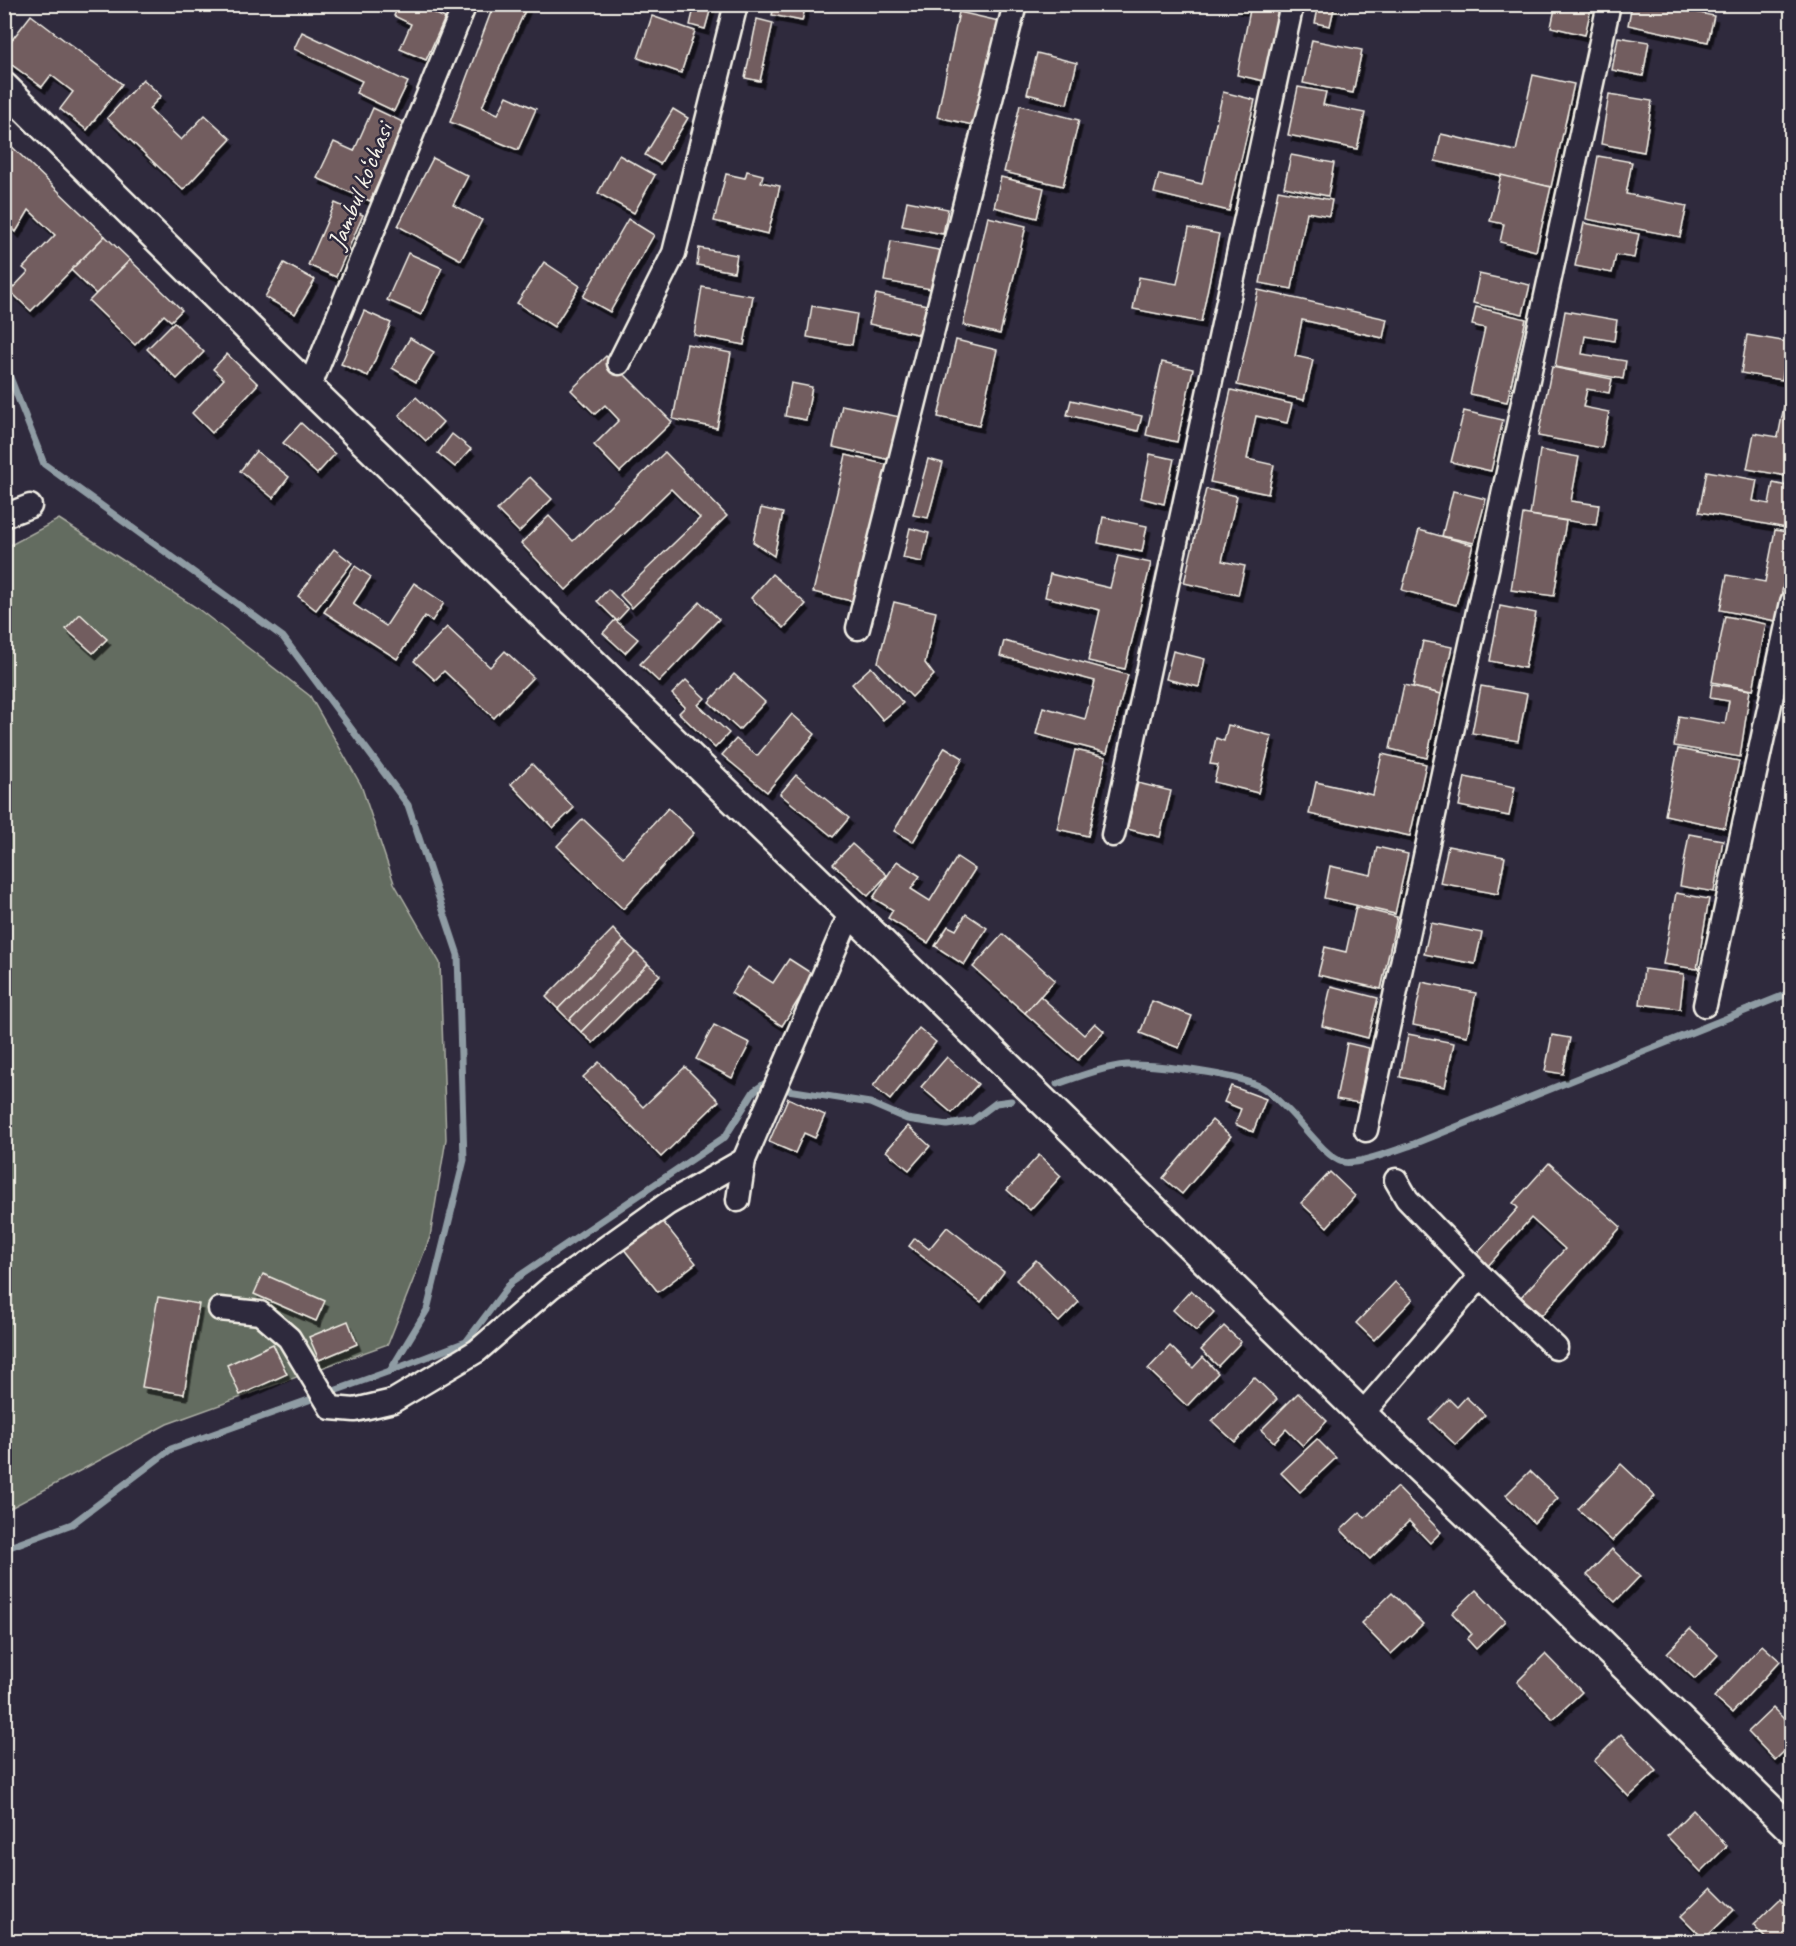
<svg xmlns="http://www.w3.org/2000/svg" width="1796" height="1946" font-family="Caveat,sans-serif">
	<defs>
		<filter id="shadow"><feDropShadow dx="3.5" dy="6" stdDeviation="0" flood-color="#0009"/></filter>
	</defs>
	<rect width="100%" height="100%" fill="#2f2a3d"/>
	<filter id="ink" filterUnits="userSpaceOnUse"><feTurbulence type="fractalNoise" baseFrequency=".0167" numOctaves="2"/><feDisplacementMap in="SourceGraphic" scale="12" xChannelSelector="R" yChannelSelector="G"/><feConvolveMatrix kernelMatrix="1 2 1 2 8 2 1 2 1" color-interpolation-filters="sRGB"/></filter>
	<g filter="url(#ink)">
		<path fill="#636c60" stroke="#acaea4" stroke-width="1.5" d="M59,519L197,608L310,696L361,785L394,883L440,963L446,1139L430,1237L388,1344L167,1424L5,1511V548Z"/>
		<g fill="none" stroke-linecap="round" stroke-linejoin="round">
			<g stroke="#8f9ca4" stroke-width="7">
				<path d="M4,362L44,464L283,637L408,805L458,955L464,1160L427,1310L390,1371"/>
				<path d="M1057,1084C1080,1076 1103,1067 1127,1065C1156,1064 1239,1074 1263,1088C1271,1093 1279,1102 1287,1109C1301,1122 1326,1158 1343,1162C1355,1166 1396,1150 1409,1146L1792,992"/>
				<path d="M788,1090L870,1103L907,1119L947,1125L972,1121L996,1103L1011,1101"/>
				<path d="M4,1549L72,1524L171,1449L390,1371L466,1342L512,1281L725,1137L754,1091L764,1084"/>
			</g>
		</g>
		<g fill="#725d5f" stroke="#f4f1e8" stroke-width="1.5" filter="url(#shadow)">
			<path d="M399,4H413L445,18L426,60L400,49L411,24L394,16Z"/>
			<path d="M494,4H528L482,107L498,114L507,96L536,109L518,150L450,122Z"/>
			<path d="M695,4H712L705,29L690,25Z"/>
			<path d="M775,4H806L802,21L772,15Z"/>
			<path d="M1237,4H1280L1264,81L1237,75L1250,10L1236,8Z"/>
			<path d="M1319,4H1335L1330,26L1315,23Z"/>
			<path d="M1556,4H1592L1585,35L1551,27Z"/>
			<path d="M1632,4H1658L1714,16L1708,42L1628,25Z"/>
			<path d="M959,12L999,21L977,126L937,117Z"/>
			<path d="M31,15L122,84L87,130L60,109L73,92L51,75L42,87L4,59V50Z"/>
			<path d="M652,16L695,31L681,73L638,58Z"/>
			<path d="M757,19L773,23L760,81L745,78Z"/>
			<path d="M302,32L408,82L394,111L356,93L362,81L294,49Z"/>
			<path d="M1618,37L1649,42L1643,76L1612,70Z"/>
			<path d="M1312,40L1362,50L1353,93L1303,83Z"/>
			<path d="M1037,53L1077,63L1067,104L1027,94Z"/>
			<path d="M1533,75L1574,84L1551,187L1435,161L1441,134L1516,151Z"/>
			<path d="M143,79L161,96L149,109L181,140L205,115L231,139L183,190L107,118Z"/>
			<path d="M1298,87L1326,92L1323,105L1365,113L1357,149L1288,135Z"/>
			<path d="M1223,92L1255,100L1229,211L1154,193L1159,174L1202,184Z"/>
			<path d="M1609,94L1652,101L1644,152L1601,144Z"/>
			<path d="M1020,105L1079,120L1063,186L1004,172Z"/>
			<path d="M373,108L405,123L370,201L317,178L334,142L354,151Z"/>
			<path d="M673,109L688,118L660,164L645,155Z"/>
			<path d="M4,139L105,236L31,311L10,291L28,272L23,268L55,235L29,210L16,232L10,226L4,231Z"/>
			<path d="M619,155L655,175L634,213L598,193Z"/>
			<path d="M1291,155L1334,163L1328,196L1284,187Z"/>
			<path d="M1598,156L1632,162L1626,194L1687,206L1680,237L1586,219Z"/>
			<path d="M433,158L468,176L453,205L482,220L461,260L398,226Z"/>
			<path d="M747,171L763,175L761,182L780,186L768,234L714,221L726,174L745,178Z"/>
			<path d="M1501,175L1551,187L1536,251L1500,242L1504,224L1490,221Z"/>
			<path d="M1001,177L1044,188L1037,218L994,207Z"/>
			<path d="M1278,190L1332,200L1329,216L1307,212L1292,289L1260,283Z"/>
			<path d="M907,201L948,209L943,234L902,226Z"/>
			<path d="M335,203L363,215L336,277L308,265Z"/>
			<path d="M988,217L1026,226L1000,334L963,325Z"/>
			<path d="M628,219L654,235L610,312L583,297Z"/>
			<path d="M1584,223L1639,234L1634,258L1616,255L1612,273L1575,266Z"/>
			<path d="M1189,228L1219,234L1201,322L1133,309L1139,277L1177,284Z"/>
			<path d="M105,236L130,260L96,294L71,270Z"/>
			<path d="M891,241L944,251L937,290L884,281Z"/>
			<path d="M699,248L737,255L734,272L697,265Z"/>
			<path d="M408,253L442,268L421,315L387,300Z"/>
			<path d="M130,260L182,310L171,321L164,315L135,345L89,301Z"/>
			<path d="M544,262L580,286L554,327L517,303Z"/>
			<path d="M284,263L315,280L295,314L265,297Z"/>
			<path d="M1479,274L1530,285L1523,314L1473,303Z"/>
			<path d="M702,287L753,296L744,345L694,335Z"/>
			<path d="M1258,290L1387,319L1383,338L1302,320L1295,356L1313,360L1304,400L1237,385Z"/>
			<path d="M876,294L932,306L926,336L869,324Z"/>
			<path d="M812,306L857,314L852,345L807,337Z"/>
			<path d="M1476,307L1526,319L1507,402L1470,394L1485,328L1472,325Z"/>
			<path d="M364,311L391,323L368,376L341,364Z"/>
			<path d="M1565,311L1617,320L1614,341L1585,336L1582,354L1626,361L1623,379L1555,367Z"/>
			<path d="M174,322L204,352L177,379L147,349Z"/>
			<path d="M1747,335L1788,342L1782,380L1741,373Z"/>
			<path d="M410,338L434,352L416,382L392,368Z"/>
			<path d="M956,340L997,350L979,426L938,417Z"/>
			<path d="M687,344L731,353L717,428L673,419Z"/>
			<path d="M227,354L258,384L212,433L192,413L224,379L213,369Z"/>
			<path d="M606,356L672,422L620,472L594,445L619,420L605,405L595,414L571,390Z"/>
			<path d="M1162,362L1193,369L1177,442L1146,435Z"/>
			<path d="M1552,367L1612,379L1609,393L1587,389L1583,407L1609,412L1602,448L1538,436Z"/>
			<path d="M791,383L812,387L806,420L785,416Z"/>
			<path d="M1231,390L1292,404L1287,423L1256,416L1247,459L1274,465L1268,494L1210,482Z"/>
			<path d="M416,397L443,422L426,441L399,415Z"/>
			<path d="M1071,400L1142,416L1138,431L1067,415Z"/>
			<path d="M1785,401L1792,402V477L1747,469L1754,433L1778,437Z"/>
			<path d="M842,405L900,417L891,460L833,447Z"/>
			<path d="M1464,411L1503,420L1491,471L1451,462Z"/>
			<path d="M301,423L335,454L317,474L283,443Z"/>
			<path d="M452,434L471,449L455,467L438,453Z"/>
			<path d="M1540,450L1579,457L1571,501L1599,505L1596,525L1530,515Z"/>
			<path d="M256,451L289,477L273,498L240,471Z"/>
			<path d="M665,452L727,516L632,608L620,595L700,518L671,489L566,590L521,543L549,516L573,541Z"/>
			<path d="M1150,454L1174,459L1164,504L1141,498Z"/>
			<path d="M846,455L892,466L860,603L813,592Z"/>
			<path d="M928,459L943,463L928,518L913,515Z"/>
			<path d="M1707,471L1757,480L1753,501L1769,504L1773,483L1792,487V529L1699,512Z"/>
			<path d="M530,477L552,499L519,532L497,510Z"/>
			<path d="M1206,489L1237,496L1222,561L1245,566L1238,595L1184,583Z"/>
			<path d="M1453,491L1486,499L1474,543L1442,536Z"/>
			<path d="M761,508L783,513L774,556L753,542Z"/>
			<path d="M1523,514L1566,521L1554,596L1511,590Z"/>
			<path d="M1103,517L1147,526L1142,552L1098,543Z"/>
			<path d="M910,528L929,533L922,562L903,558Z"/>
			<path d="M1419,530L1473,545L1456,605L1402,590Z"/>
			<path d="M1775,530L1792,533V542L1776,621L1720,610L1727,575L1765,582Z"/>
			<path d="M334,549L352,563L316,610L298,596Z"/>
			<path d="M1118,556L1151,563L1125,669L1088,661L1100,610L1045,597L1050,574L1110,588Z"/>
			<path d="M355,566L371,577L353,604L386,626L414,583L444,603L432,621L425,616L397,659L324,612Z"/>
			<path d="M772,574L806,604L784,628L751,598Z"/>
			<path d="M608,589L628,609L617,621L597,601Z"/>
			<path d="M700,602L719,619L659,682L640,664Z"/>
			<path d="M894,602L936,612L925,663L934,675L912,697L878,662Z"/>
			<path d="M1500,606L1536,613L1525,668L1490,661Z"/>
			<path d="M80,614L107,639L93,653L66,629Z"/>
			<path d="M1725,616L1766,624L1753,690L1712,682Z"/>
			<path d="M615,620L638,639L625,653L603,633Z"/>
			<path d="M447,627L490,667L505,651L533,677L494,718L444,671L435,680L414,661Z"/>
			<path d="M1004,641L1128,675L1107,753L1036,734L1043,707L1085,719L1095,681L1000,656Z"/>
			<path d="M1423,641L1452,647L1441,694L1413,687Z"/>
			<path d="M1173,651L1205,659L1199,687L1166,679Z"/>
			<path d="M871,667L903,703L883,720L852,684Z"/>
			<path d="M734,674L765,702L739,730L709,702Z"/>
			<path d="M686,680L705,698L698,705L729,733L715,748L679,713L685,707L672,694Z"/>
			<path d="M1712,684L1750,690L1740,757L1674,746L1679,716L1725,724L1729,701L1710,698Z"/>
			<path d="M1404,685L1441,694L1427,758L1390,749Z"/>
			<path d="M1481,686L1527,694L1518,741L1472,733Z"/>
			<path d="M792,714L815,734L767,792L722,755L736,739L757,756Z"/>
			<path d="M1228,725L1272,736L1258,793L1214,782L1218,765L1210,764L1216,738L1224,741Z"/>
			<path d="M945,747L963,758L913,842L894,831Z"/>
			<path d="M1678,749L1739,761L1725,828L1665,815Z"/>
			<path d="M1075,750L1106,757L1088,836L1057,829Z"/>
			<path d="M1382,754L1426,764L1410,836L1309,814L1316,782L1373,795Z"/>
			<path d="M532,764L574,808L553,828L511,784Z"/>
			<path d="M796,775L849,818L833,837L780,794Z"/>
			<path d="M1465,777L1515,787L1509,816L1459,806Z"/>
			<path d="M1138,783L1171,791L1160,837L1127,829Z"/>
			<path d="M668,808L694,833L623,909L557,846L583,819L623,857Z"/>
			<path d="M1689,834L1723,840L1714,892L1680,886Z"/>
			<path d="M852,844L887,875L868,896L833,864Z"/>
			<path d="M1448,846L1505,857L1498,894L1440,883Z"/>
			<path d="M1377,847L1408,854L1395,914L1324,898L1330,866L1371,875Z"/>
			<path d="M957,857L975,869L928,943L888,918L893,910L873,898L897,861L920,876L911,889L930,901Z"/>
			<path d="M1676,893L1709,899L1697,969L1663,964Z"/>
			<path d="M1356,907L1397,917L1381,989L1318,975L1325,947L1346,952Z"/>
			<path d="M966,914L987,928L964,965L935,946L948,926L956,930Z"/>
			<path d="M1431,923L1482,933L1475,964L1424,954Z"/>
			<path d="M613,929L624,941L558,1009L546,997Z"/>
			<path d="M1003,934L1055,980L1025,1013L973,967Z"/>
			<path d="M624,941L636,952L569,1020L558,1009Z"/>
			<path d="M636,952L648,964L581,1032L569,1020Z"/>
			<path d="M789,959L814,975L782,1026L731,993L748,967L773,983Z"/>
			<path d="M648,964L660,975L593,1043L581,1032Z"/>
			<path d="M1644,969L1684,974L1680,1009L1640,1004Z"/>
			<path d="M1422,982L1476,993L1467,1036L1413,1025Z"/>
			<path d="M1331,986L1378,998L1368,1038L1322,1026Z"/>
			<path d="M1040,996L1084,1035L1095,1023L1104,1031L1078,1060L1025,1013Z"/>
			<path d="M1152,1001L1192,1016L1179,1048L1140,1033Z"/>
			<path d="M714,1025L750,1043L732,1078L696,1059Z"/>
			<path d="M919,1028L936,1042L890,1100L873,1086Z"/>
			<path d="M1408,1034L1454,1043L1445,1087L1400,1077Z"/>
			<path d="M1552,1035L1570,1038L1563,1074L1545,1071Z"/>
			<path d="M1347,1043L1369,1048L1359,1103L1336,1099Z"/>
			<path d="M947,1057L978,1084L952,1113L921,1087Z"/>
			<path d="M599,1062L643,1107L685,1067L719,1101L661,1157L583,1077Z"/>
			<path d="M1231,1086L1266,1099L1253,1132L1235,1124L1241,1109L1224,1102Z"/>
			<path d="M788,1098L825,1115L815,1138L804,1133L795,1153L769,1142Z"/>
			<path d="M1212,1120L1231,1136L1182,1194L1163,1178Z"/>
			<path d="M908,1126L930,1146L909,1170L886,1151Z"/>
			<path d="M1039,1155L1061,1176L1030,1210L1007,1190Z"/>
			<path d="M1549,1163L1621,1227L1542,1315L1521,1297L1565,1249L1531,1218L1487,1267L1475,1256L1518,1208L1513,1203Z"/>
			<path d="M1330,1172L1355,1196L1327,1227L1301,1203Z"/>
			<path d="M660,1218L696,1263L658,1292L623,1248Z"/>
			<path d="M947,1227L1004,1272L981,1302L909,1246L915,1238L929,1249Z"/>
			<path d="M1036,1260L1079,1302L1059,1322L1016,1280Z"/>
			<path d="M263,1274L325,1301L316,1321L254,1294Z"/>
			<path d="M1395,1282L1413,1299L1374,1340L1356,1323Z"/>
			<path d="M1191,1290L1214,1312L1196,1331L1173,1310Z"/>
			<path d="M158,1297L199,1304L184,1394L142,1387Z"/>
			<path d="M348,1321L357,1344L319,1360L309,1337Z"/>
			<path d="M1224,1326L1241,1342L1218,1366L1201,1350Z"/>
			<path d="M273,1344L287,1374L240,1395L227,1365Z"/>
			<path d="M1170,1346L1193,1368L1203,1357L1218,1373L1187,1406L1148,1369Z"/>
			<path d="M1254,1377L1277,1399L1235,1442L1212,1421Z"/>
			<path d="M1298,1393L1327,1421L1303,1446L1286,1429L1274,1442L1261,1430Z"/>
			<path d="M1466,1397L1485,1415L1456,1445L1429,1420L1449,1399L1457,1407Z"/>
			<path d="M1317,1439L1336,1458L1300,1492L1281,1473Z"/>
			<path d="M1621,1464L1655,1496L1612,1541L1578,1509Z"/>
			<path d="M1530,1471L1558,1498L1534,1523L1506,1495Z"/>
			<path d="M1397,1487L1441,1532L1430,1543L1409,1521L1370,1559L1341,1530L1360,1512L1365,1518Z"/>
			<path d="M1612,1549L1640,1576L1615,1602L1587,1575Z"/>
			<path d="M1476,1590L1505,1621L1476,1649L1467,1639L1472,1634L1452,1613Z"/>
			<path d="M1392,1593L1423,1624L1391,1654L1361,1623Z"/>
			<path d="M1792,1609V1626L1783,1618Z"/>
			<path d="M1690,1629L1718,1655L1695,1679L1667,1653Z"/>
			<path d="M1762,1645L1780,1661L1732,1713L1714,1697Z"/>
			<path d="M1545,1654L1582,1692L1553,1719L1517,1682Z"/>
			<path d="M1773,1708L1792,1727V1744L1775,1760L1748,1732Z"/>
			<path d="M1621,1734L1657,1771L1629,1797L1594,1761Z"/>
			<path d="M1693,1810L1727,1846L1701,1872L1667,1836Z"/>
			<path d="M1711,1887L1734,1910L1704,1939L1681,1916Z"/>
			<path d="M1780,1899L1792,1911V1939L1789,1942H1769L1753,1925Z"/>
		</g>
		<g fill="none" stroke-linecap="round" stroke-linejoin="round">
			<g stroke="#f4f1e8" stroke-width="27">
				<g id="minor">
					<path d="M619,363L674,253L736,4"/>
					<path d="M309,388L465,4"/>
					<path d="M4,516L30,506"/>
					<path d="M858,628L1015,4"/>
					<path d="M1113,835L1292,4"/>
					<path d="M1705,1005L1792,602"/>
					<path d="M1366,1130L1609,4"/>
					<path d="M1396,1180L1407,1199L1481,1276L1556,1348"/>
					<path d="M738,1200L744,1160L846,923L849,911"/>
					<path d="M220,1309L260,1313L289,1338L331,1408L355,1410L393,1401L477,1351L551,1287L667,1204L744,1160"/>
					<path d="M1362,1414L1481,1276"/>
				</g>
			</g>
			<g stroke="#f4f1e8" stroke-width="33">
				<path id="major" d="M4,87L309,388L880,941L1362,1414L1542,1585L1792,1830"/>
			</g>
			<use href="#minor" stroke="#2f2a3d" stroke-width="22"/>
			<use href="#major" stroke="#2f2a3d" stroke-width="28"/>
		</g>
	</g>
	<g text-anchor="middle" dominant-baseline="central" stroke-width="5" stroke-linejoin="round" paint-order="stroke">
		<g font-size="26" fill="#f4f1e8" stroke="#2f2a3d">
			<text transform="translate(360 186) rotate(-68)">Jambul ko‘chasi</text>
		</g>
	</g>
	<rect width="1796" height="1946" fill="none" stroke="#2f2a3d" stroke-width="24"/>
	<rect x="12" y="12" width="1772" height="1922" fill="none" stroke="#f4f1e8" stroke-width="2" filter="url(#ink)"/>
</svg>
